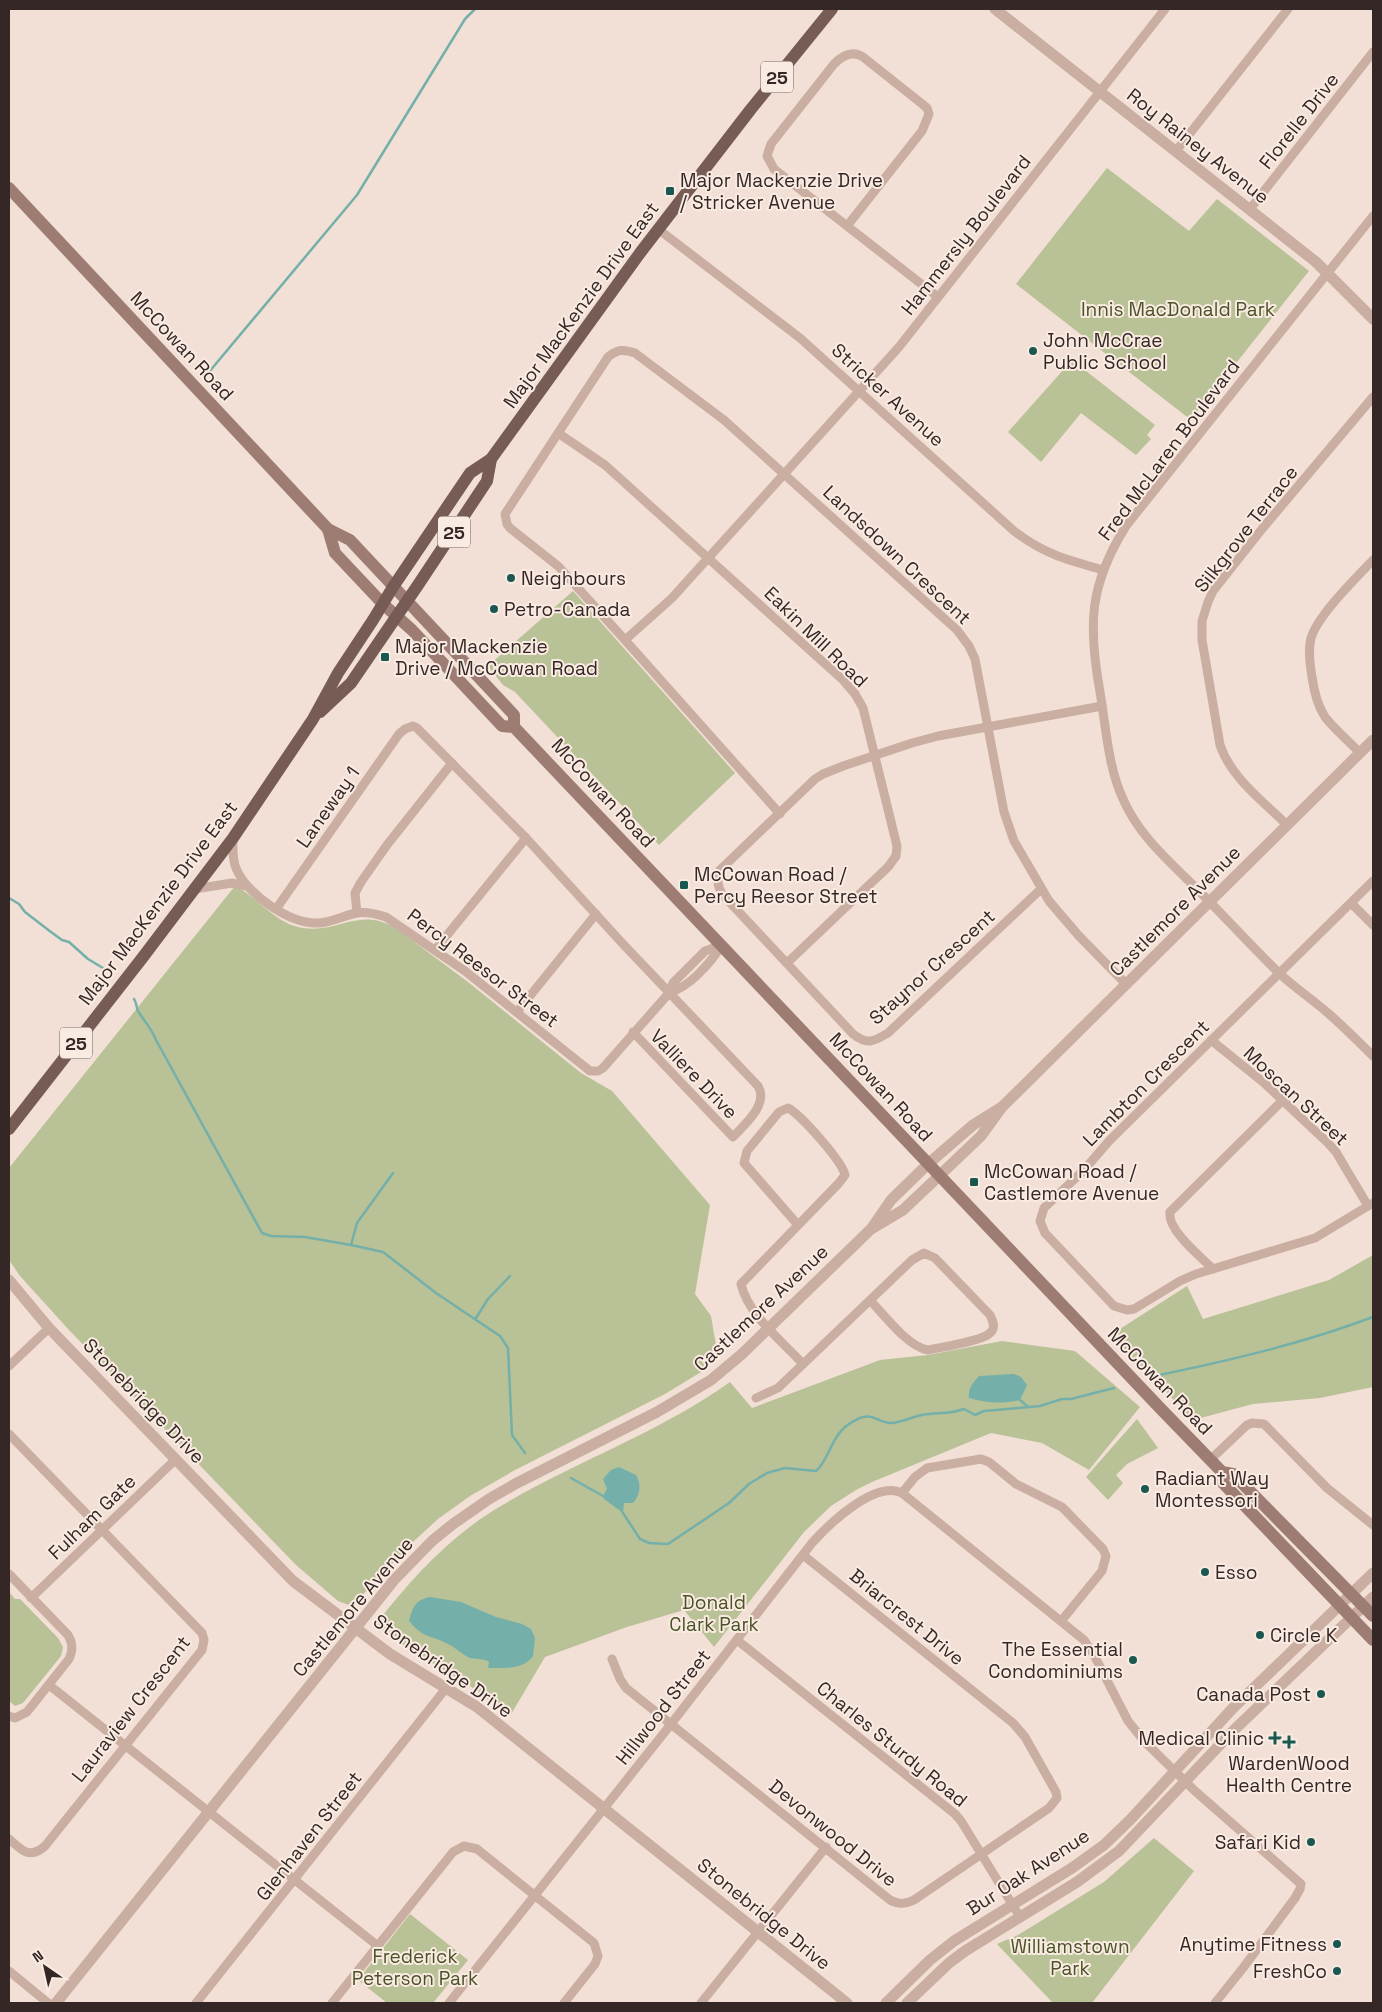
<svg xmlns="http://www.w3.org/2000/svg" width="1382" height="2012" font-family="'Space Grotesk',sans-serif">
	<rect width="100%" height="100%" fill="#f2e0d6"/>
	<g fill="#b9c196">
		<path d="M1107,168L1189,231L1217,199L1309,271L1191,420L1016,284Z"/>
		<path d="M1072,360L1155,425L1147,435L1151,439L1136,455L1081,413L1041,462L1008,432Z"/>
		<path d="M573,591L735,773L659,845L515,692L503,685L488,666Z"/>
		<path d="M235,886C259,898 275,924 303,928C341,933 359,906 397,929L468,982L581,1073L612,1091L710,1205L695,1294L711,1316L718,1357L701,1372L665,1394L515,1470L470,1496L438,1519L414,1541L352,1606L338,1601L296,1565L69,1330L20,1276L9,1260V1168Z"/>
		<path d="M1373,1255V1387L1320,1398L1253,1404L1193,1420L1117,1341L1112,1334L1187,1286L1203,1319L1329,1280Z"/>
		<path d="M1002,1341L1075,1351L1140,1407L1089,1470L1042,1443L991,1433L872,1482L856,1490L831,1506L804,1532L714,1647L684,1610L627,1627L545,1657L510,1716L470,1686L401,1644L375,1625C409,1582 444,1542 491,1512C568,1464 656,1435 730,1382L752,1408L880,1360L928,1355Z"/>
		<path d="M1137,1419L1158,1448L1127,1464L1116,1475L1123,1483L1108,1500L1086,1477Z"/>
		<path d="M9,1592L15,1599H20L58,1638L63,1647L61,1656L23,1703L15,1706L9,1701Z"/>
		<path d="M1154,1838L1194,1871L1092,2003H1053L997,1944L1018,1935L1104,1882Z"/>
		<path d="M410,1914L468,1960L433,2003H387L358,1980Z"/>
	</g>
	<g fill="#74b0a9">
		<path d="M1014,1374L1021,1377L1027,1385L1020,1400C1002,1404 986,1403 969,1398C968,1388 973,1383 979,1376Z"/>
		<path d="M619,1467L636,1475C642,1485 640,1495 633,1503H624L623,1513L604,1499L603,1496L607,1489L603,1479L611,1470Z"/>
		<path d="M430,1597L461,1602L496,1617L522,1624L531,1629L535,1638L533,1656C523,1670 504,1668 488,1668L489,1662C484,1658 477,1660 470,1658C463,1655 456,1648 450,1645C430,1634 425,1640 409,1621C413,1607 415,1600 430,1597Z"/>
	</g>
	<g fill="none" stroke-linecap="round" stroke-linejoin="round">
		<g stroke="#74b0a9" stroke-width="2.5">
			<path d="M209,372L357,195L465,19L475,9"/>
			<path d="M9,898L19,904L25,912L51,932L62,940L69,942L88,959L108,971"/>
			<path d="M134,999C137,1003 136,1007 138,1011C144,1021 151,1027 156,1040L262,1233L271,1236L305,1237L351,1245L383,1252L436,1293L500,1336L508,1348L512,1435L525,1453"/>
			<path d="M351,1245L357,1223L393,1173"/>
			<path d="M476,1318L488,1299L510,1276"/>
			<path d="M1159,1375C1232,1360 1304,1343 1373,1317"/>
			<path d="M1020,1400L1027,1406"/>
			<path d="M571,1478L603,1496"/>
			<path d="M623,1513L640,1539L649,1543L668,1544L729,1503L749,1484L767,1473L785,1468L816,1471C829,1460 831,1436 849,1424C874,1407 875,1424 892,1423C903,1422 912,1417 922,1415C938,1412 947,1415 964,1409L975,1415L984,1411L1040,1406L1062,1399H1071L1114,1388"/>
		</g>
		<g stroke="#caaea2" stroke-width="9">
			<path d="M1176,151L1288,9"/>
			<path d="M1250,209L1373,52"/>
			<path d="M1373,216L1126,526C1089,585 1088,625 1100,692C1106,727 1108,767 1123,799C1139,836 1170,862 1197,889C1225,917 1251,946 1279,973C1295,988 1313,1000 1329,1014C1344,1027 1359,1042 1373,1056"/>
			<path d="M847,226L922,131L929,114L927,108L921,103L863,57C852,50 842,56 834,64L771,144L767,156L774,169L938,297"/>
			<path d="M658,229L800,338L1014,531C1044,554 1067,560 1103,570"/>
			<path d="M558,433L605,465L843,680L855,694L863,708L897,846L896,856L888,867L787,963"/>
			<path d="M625,640L558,566L510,528L507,524L505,514L608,357C618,349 623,349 635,353L724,420L957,630L969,646L975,659L1004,812L1014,841L1049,901L1079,936L1126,984"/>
			<path d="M1360,753C1349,741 1335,730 1325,717C1317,705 1314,691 1312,677C1310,664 1308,651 1311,638C1318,615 1356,578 1373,560"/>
			<path d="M780,814L625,640L672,598L899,347L1165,9"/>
			<path d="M1287,825C1263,801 1231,778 1220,745L1202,640V621L1208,602L1213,591L1262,529L1373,397"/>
			<path d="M233,838C233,848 232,859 236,868C246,894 291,925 319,923C332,922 343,916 356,913C366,911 377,914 386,917L465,971L590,1071H598L603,1068L670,992L673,983L705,951L722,945"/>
			<path d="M1373,881L1109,1141L1084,1170L1044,1208L1040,1221L1045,1233L1114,1306L1127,1310L1134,1309L1180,1281L1196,1274L1315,1238L1373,1203"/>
			<path d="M195,889L232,883L246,886"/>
			<path d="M1041,889L888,1033C873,1042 867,1045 853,1034L722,894C717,885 717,879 720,870L815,779L823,774L843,766L912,743L938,736L1102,706"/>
			<path d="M1351,903L1373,925"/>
			<path d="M276,909L399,734L405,729L413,726L417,728L526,838L623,944L758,1086C769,1104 745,1124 733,1137L633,1032"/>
			<path d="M357,913L355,893L361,882L387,845L452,763"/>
			<path d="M435,950L526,838"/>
			<path d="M670,992C689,988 711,962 722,945"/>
			<path d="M517,1012L596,914"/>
			<path d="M1211,1040L1263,1082L1328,1143L1336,1152L1368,1206"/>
			<path d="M798,1225L744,1163L747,1151L779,1112L788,1108C801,1115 842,1161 845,1175L839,1183L741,1284C748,1315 782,1341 803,1364"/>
			<path d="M1213,1269C1201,1257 1167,1230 1170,1212L1283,1100"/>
			<path d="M9,1366L49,1328"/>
			<path d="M756,1398L778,1388L912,1260L924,1253L935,1258L990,1315C993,1321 996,1328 990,1333C983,1341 941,1347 928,1350C908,1347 884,1315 870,1300"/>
			<path d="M9,1434L202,1633L204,1640L202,1650L45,1846C29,1860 22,1850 9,1839"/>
			<path d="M1210,1460L1247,1425L1252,1423L1264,1424L1327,1488L1373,1525"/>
			<path d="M902,1493L915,1477L927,1468L981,1459L989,1462L1016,1484L1062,1507L1103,1549L1106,1556L1102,1571L1062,1620"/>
			<path d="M9,1574L68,1635C73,1644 73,1650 69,1659L27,1712L15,1718L9,1716"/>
			<path d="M31,1598L176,1459"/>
			<path d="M737,1640L955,1814L961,1821L1020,1917"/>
			<path d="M612,1659L620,1679L626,1688L890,1900C899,1905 906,1904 914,1900L1049,1808L1057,1798L1056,1792L1025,1737L1013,1723L803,1555"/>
			<path d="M49,1685L378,1946"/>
			<path d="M9,1971L48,2003"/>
			<path d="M196,2003L447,1687"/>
			<path d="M332,2003L453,1852L464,1846L477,1849L594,1943L598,1956L595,1964L564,2003"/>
			<path d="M449,2003L664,1733L812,1543C829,1524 875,1480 902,1493L1084,1640L1094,1655L1128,1721L1145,1742L1195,1791L1301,1884L1300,1889L1295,1898L1243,1968L1215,2003"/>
			<path d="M701,2003L826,1847"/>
		</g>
		<g stroke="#caaea2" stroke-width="11">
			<path d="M995,9L1316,262L1373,319"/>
			<path d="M873,1228L903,1210L940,1175L981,1136L1002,1107L1373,740"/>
			<path d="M9,1280L49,1328L293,1581L390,1654L477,1707L847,2003"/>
			<path d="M56,2003L394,1580L432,1541L453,1524L489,1499L517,1483L657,1412L711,1380L742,1354L871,1229L891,1200L928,1164L973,1125L1002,1107"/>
			<path d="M886,2003L930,1960L954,1941L1072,1868L1104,1845L1130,1820L1233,1708L1373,1573"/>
			<path d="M907,2003L949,1963L965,1951L1077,1882L1119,1851L1234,1730L1373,1597"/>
		</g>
		<g stroke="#9d7c73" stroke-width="12">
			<path d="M9,188L328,529L350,540L514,715V727"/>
			<path d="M328,529L335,553L383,604L412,630L502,726L514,727L1160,1408L1222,1472L1233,1474L1373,1616"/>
			<path d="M1222,1472L1223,1483L1373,1640"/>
		</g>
		<g stroke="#775b55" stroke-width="12">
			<path d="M320,712L351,683L418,585L487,481L491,459"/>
			<path d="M9,1129L143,957L233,838L313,719L338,673L373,620L393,587L470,473L491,459L640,253L751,109L832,9"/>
		</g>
	</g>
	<g fill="#195751" stroke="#faebe2" stroke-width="2">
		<rect x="665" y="186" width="10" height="10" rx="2.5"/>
		<circle cx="1033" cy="351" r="5"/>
		<circle cx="511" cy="578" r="5"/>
		<circle cx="494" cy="609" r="5"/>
		<rect x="380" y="652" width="10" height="10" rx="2.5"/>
		<rect x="679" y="880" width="10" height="10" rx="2.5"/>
		<rect x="969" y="1177" width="10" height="10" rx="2.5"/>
		<circle cx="1145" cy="1489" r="5"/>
		<circle cx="1205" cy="1572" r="5"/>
		<circle cx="1260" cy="1635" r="5"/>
		<circle cx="1133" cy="1660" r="5"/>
		<circle cx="1321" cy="1694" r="5"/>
		<path d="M1272.5 1730.5h5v5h5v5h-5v5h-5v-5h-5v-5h5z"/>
		<path d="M1286.5 1734.5h5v5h5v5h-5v5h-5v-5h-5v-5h5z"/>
		<circle cx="1311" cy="1842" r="5"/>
		<circle cx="1337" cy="1944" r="5"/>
		<circle cx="1337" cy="1971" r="5"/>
	</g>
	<g text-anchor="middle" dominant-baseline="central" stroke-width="4" stroke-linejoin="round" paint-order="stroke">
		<g fill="#faebe2" stroke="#6f625e" stroke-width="1">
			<rect x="761" y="61.5" width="32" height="31" rx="4"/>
			<rect x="438" y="516.5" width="32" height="31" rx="4"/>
			<rect x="60" y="1027.5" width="32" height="31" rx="4"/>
		</g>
		<g font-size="18" font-weight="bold" fill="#342725">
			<text x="777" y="77">25</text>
			<text x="454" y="532">25</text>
			<text x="76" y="1043">25</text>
		</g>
		<g font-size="19" fill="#342725" stroke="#faebe2">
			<text transform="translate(1299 121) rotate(-52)">Florelle Drive</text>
			<text transform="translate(1198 146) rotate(38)">Roy Rainey Avenue</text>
			<text transform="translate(966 235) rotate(-52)">Hammersly Boulevard</text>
			<text transform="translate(581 305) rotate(-54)">Major MacKenzie Drive East</text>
			<text transform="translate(182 346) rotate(47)">McCowan Road</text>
			<text transform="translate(888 395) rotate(42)">Stricker Avenue</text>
			<text transform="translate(1169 450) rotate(-53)">Fred McLaren Boulevard</text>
			<text transform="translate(1246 529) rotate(-52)">Silkgrove Terrace</text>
			<text transform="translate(897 555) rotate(43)">Landsdown Crescent</text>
			<text transform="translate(816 637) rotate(44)">Eakin Mill Road</text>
			<text transform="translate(603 793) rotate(47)">McCowan Road</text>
			<text transform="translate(328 807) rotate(-55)">Laneway 1</text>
			<text transform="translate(158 903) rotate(-53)">Major MacKenzie Drive East</text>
			<text transform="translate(1175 911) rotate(-45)">Castlemore Avenue</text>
			<text transform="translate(932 967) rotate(-42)">Staynor Crescent</text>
			<text transform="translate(483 968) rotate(37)">Percy Reesor Street</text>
			<text transform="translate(694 1074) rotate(46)">Valliere Drive</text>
			<text transform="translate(1146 1083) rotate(-45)">Lambton Crescent</text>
			<text transform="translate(881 1087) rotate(47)">McCowan Road</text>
			<text transform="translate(1296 1096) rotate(43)">Moscan Street</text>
			<text transform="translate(761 1308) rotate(-43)">Castlemore Avenue</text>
			<text transform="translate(1160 1381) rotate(46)">McCowan Road</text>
			<text transform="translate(144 1401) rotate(46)">Stonebridge Drive</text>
			<text transform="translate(92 1517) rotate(-44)">Fulham Gate</text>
			<text transform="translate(353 1607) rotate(-50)">Castlemore Avenue</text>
			<text transform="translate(907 1617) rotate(39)">Briarcrest Drive</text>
			<text transform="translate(443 1666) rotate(35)">Stonebridge Drive</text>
			<text transform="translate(663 1707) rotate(-52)">Hillwood Street</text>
			<text transform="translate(131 1709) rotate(-52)">Lauraview Crescent</text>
			<text transform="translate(892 1744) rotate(39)">Charles Sturdy Road</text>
			<text transform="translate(833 1833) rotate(39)">Devonwood Drive</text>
			<text transform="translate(309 1836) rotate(-52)">Glenhaven Street</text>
			<text transform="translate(1028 1872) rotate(-33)">Bur Oak Avenue</text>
			<text transform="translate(764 1914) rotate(39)">Stonebridge Drive</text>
		</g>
		<g font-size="19" fill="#342725" stroke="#faebe2" text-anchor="start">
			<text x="680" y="180">Major Mackenzie Drive<tspan x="680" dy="22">/ Stricker Avenue</tspan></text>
			<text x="1043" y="340">John McCrae<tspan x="1043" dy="22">Public School</tspan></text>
			<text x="521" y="578">Neighbours</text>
			<text x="504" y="609">Petro-Canada</text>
			<text x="395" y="646">Major Mackenzie<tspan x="395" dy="22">Drive / McCowan Road</tspan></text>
			<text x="694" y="874">McCowan Road /<tspan x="694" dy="22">Percy Reesor Street</tspan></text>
			<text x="984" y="1171">McCowan Road /<tspan x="984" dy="22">Castlemore Avenue</tspan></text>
			<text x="1155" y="1478">Radiant Way<tspan x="1155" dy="22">Montessori</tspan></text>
			<text x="1215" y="1572">Esso</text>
			<text x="1270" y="1635">Circle K</text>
			<text x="1123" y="1649" text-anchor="end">The Essential<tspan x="1123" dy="22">Condominiums</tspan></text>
			<text x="1311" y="1694" text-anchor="end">Canada Post</text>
			<text x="1264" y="1738" text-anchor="end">Medical Clinic</text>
			<text x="1289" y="1763" text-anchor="middle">WardenWood<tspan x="1289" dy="22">Health Centre</tspan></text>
			<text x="1301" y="1842" text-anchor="end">Safari Kid</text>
			<text x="1327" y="1944" text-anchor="end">Anytime Fitness</text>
			<text x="1327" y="1971" text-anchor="end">FreshCo</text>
		</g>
		<g font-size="19" fill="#4a5327" stroke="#faebe2">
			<text x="1178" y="309">Innis MacDonald Park</text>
			<text x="714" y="1602">Donald<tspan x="714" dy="22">Clark Park</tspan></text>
			<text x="1070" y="1946">Williamstown<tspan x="1070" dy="22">Park</tspan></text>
			<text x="415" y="1956">Frederick<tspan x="415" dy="22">Peterson Park</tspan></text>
		</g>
	</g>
	<rect width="1382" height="2012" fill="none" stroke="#342725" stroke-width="20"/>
	<g transform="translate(45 1967) rotate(326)" stroke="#faebe2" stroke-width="4" paint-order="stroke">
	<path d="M0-4L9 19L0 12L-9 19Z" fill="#342725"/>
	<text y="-8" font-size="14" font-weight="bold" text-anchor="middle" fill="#342725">N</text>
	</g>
</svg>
